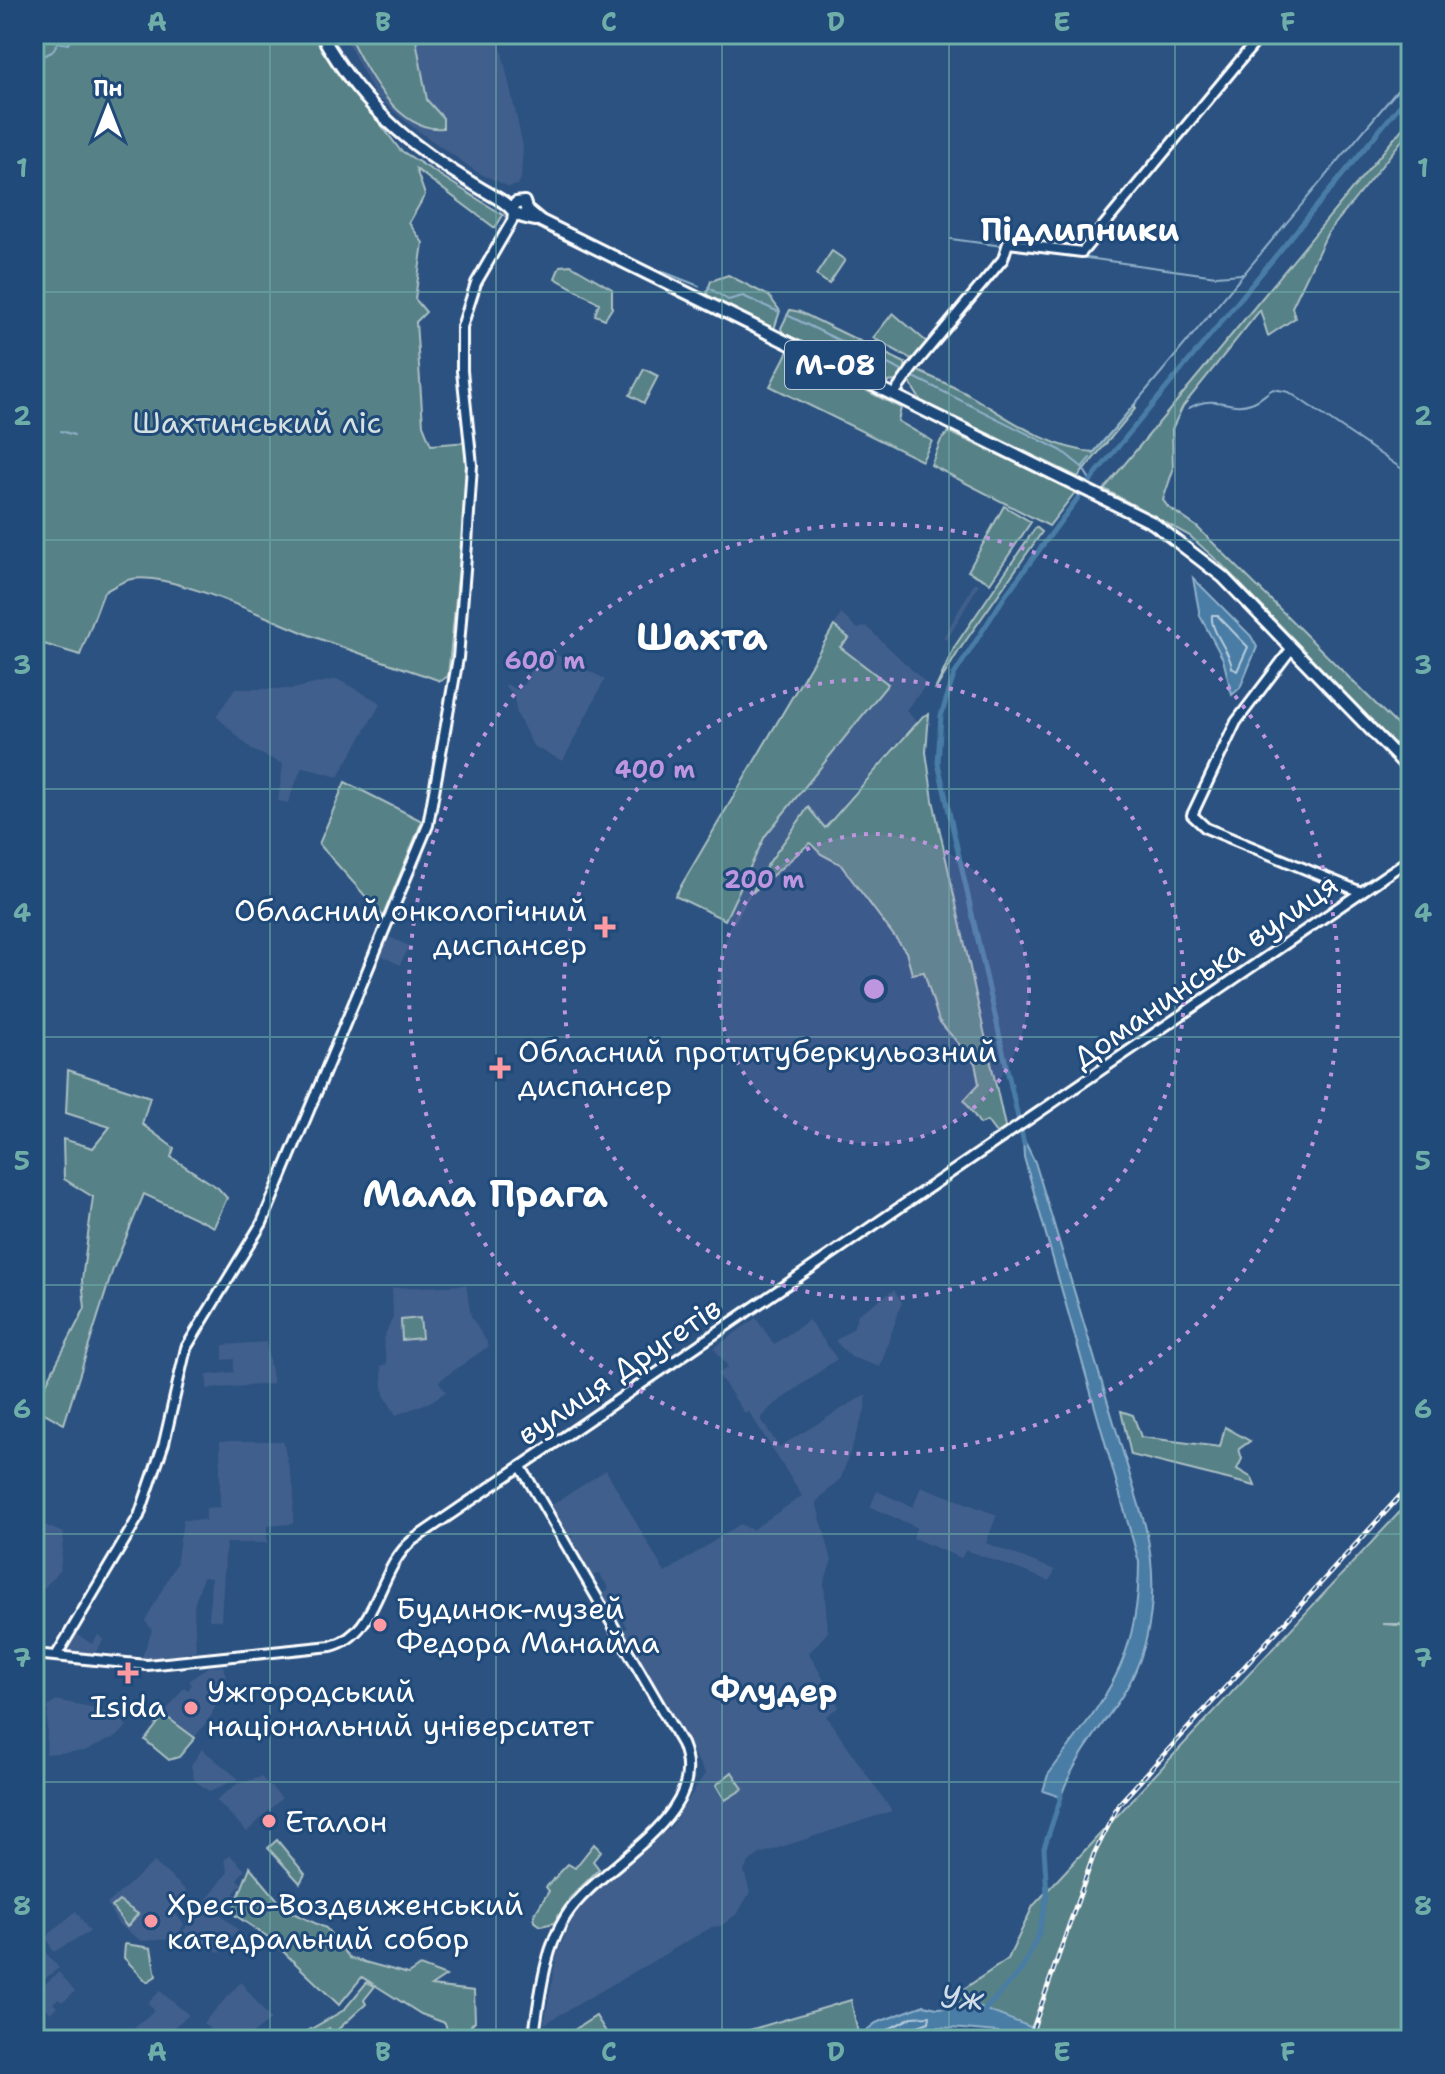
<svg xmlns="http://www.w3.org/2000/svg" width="1445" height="2074" font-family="'Shantell Sans',sans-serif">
	<rect width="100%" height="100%" fill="#2c5281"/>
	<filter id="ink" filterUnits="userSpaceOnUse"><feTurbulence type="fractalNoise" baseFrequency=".0125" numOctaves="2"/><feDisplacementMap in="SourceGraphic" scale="16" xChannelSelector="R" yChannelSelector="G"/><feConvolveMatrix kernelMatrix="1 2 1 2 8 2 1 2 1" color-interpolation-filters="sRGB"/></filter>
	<g filter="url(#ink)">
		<g fill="#3f5e8c">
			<path d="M343,34H498L523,146L521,179L517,185L509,187L477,172L411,126L375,95Z"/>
			<path d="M975,582L979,584L947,640L943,638Z"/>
			<path d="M841,614L858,629L866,626L927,684L906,710L916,721L824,827L808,807L783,845L774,852L734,924L725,920L765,836L887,685L840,646L849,638L834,626Z"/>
			<path d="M541,647L605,679L563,761L533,746L517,714L513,693L505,687L506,684L517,690L524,684Z"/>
			<path d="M337,679L381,703L338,777L302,767L288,803L278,801L283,764L252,750L216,716L235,689H292Z"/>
			<path d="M389,937L409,946L400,965L380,955Z"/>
			<path d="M466,1285L471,1316L489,1346L439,1381L446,1392L430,1402L396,1415L384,1395L381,1366L387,1364L383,1339L393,1317L392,1288Z"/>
			<path d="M894,1290L902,1302L880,1367L851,1357L835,1341L853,1328L858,1314Z"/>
			<path d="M756,1318L774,1344L809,1320L837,1359L770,1408L761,1419L779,1447L866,1394V1407L841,1478L816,1502L832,1560L824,1583L828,1632L809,1653L839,1707L826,1716L892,1811L760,1854L749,1862L744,1871L750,1892L738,1913L721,1926L712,1927L544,2024L557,1954L574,1914L607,1879L671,1827L705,1773L622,1631L627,1628L622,1620L617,1622L601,1594L609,1589L599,1573L592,1576L570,1539L573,1536L567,1535L550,1506L606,1470L665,1573L740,1524L752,1530L802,1496L749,1412L745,1414L718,1374L728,1367L714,1348Z"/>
			<path d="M266,1342L273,1384L207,1389V1375L234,1372V1359L223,1360V1345Z"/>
			<path d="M220,1441H283L294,1490L293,1524L267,1526V1543H226L221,1620H209L211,1578L203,1577L194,1606L196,1651L141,1660L152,1630L145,1621L176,1564L183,1520H206V1508L220,1507Z"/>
			<path d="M921,1486L997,1515L986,1543L1055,1570L1050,1581L966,1550L961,1558L913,1538L916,1527L870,1507L877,1491L913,1507Z"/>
			<path d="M34,1512L44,1515L42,1522L49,1527L64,1533L60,1570L44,1588L34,1592Z"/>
			<path d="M77,1634L92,1644L98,1635L104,1639L94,1655L67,1651Z"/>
			<path d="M223,1666L227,1681L211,1716L183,1753L153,1729L184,1687L188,1690L192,1684L189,1681L207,1667Z"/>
			<path d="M34,1699L38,1701L40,1754L34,1759Z"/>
			<path d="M56,1700L96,1708L119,1718L127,1726L119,1735L85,1751L46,1754L48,1707Z"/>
			<path d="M202,1749L239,1779L209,1791L194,1780L191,1765Z"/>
			<path d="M261,1777L282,1798L247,1832L216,1800L237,1784Z"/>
			<path d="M230,1855L245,1870L237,1879L242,1884L234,1893L238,1896L233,1901L229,1898L217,1911L239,1931L229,1939L221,1953L180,1935L228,1872L224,1860Z"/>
			<path d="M154,1862L187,1891L171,1909L184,1924L176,1939L141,1941L118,1924L107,1904Z"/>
			<path d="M76,1911L90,1932L53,1952L46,1937Z"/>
			<path d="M34,1939L59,1968L34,1987Z"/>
			<path d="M59,1972L75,1992L62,2002L58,1999L53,2003L57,2007L50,2013L34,1993Z"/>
			<path d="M241,1982L271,2020L244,2040H221L203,2023Z"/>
			<path d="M160,1991L189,2015L158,2040H133L128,2034L154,2010L148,2003Z"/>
		</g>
		<g fill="#578187" stroke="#abc0c3" stroke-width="2">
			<path d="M34,34H313L400,150L503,215L495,228L416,169L425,195L409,223L423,243L415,299L426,312L416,322L423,425L431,445L467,442L468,480L448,676L441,681C398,666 354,652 312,636C273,621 170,571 132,579C123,580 112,588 104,592L80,655L34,641Z"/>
			<path d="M348,34H415L427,100L443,118V128C396,133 365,67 348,34Z"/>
			<path d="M1411,118V129L1327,234L1292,307L1295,318L1268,336L1260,310L1183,406L1172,429L1173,470L1163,500L1168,507L1197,527L1398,726L1411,713V761L1221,564L1190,536L1104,489Z"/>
			<path d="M832,251L845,260L829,284L816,275Z"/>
			<path d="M571,265L612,289V308L605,319L595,315L599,303L555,278L560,266Z"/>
			<path d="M728,275L769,296L780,311L774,329L706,296L711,281Z"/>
			<path d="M790,310L800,312L905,363L906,373L897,381L886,382L783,333L781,328Z"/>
			<path d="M893,313L928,343L913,360L873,338Z"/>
			<path d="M788,351L901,408L898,421L932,441L922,461L770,386Z"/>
			<path d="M644,369L658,376L644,403L630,395Z"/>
			<path d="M918,371C935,379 953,386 969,395C1007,417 1049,449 1094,452L1135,404V409L1078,477L921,401L908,380L911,373Z"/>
			<path d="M949,432L1076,491L1049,526L931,465L941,440Z"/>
			<path d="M1004,506L1031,522L990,583L968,571Z"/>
			<path d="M1036,527L1042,532L960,649L935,690L955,646Z"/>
			<path d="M834,626L849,638L840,647L888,684L765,836L725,920L675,896Z"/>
			<path d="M929,714L926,752L933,800L1006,1131L996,1133L987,1121L980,1124L964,1100L979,1084L975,1063L939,1021L924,972L912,974L906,952L840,864L821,854L810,843L752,893C766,861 790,837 808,807L825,828L923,716Z"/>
			<path d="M345,782L422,821L383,916L319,844Z"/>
			<path d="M68,1070L150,1097L142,1124L174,1148L171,1157L218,1188L227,1198L214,1227L144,1194L113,1269L64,1424L34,1407L85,1308L82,1280L93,1197L64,1179L63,1139L93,1148L110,1127L66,1113Z"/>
			<path d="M420,1318L422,1338L402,1340L401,1320Z"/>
			<path d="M1121,1411L1133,1415L1141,1437L1220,1447L1225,1427L1250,1441L1239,1449L1242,1459L1237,1469L1252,1478L1255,1486L1131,1455Z"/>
			<path d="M1411,1500V1624H1383L1411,1626V2040H1064L949,1999L1008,1959L1033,1906Z"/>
			<path d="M164,1715L195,1738L179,1757L169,1760L145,1740Z"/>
			<path d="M732,1772L743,1789L725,1800L716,1785Z"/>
			<path d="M277,1840L305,1874L300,1883L268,1848Z"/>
			<path d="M594,1844L601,1851L593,1861L599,1869L570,1898L554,1923L541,1926L534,1921V1915L549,1891L546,1887L568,1864L575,1868Z"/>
			<path d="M250,1867L286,1910L326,1928L350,1958L408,1974L420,1966L446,1976L431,1986L474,1991L475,2021L471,2025L476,2040H450L445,2023L421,2014L362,1977L339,2005L268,1937L232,1913Z"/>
			<path d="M119,1901L138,1914L127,1927L112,1907Z"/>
			<path d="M125,1944L151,1948L156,1976L147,1982L124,1958Z"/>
			<path d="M367,1982L375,1986L364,2000L366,2004L334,2033L329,2028L310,2040H292L344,2010Z"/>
			<path d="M851,2000L858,2033L846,2040H716Z"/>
			<path d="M596,2016L611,2040H580L574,2030Z"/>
		</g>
		<g fill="#487da6" stroke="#91b1ca" stroke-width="2">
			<path d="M1193,578L1251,636L1257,647L1240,688L1232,695L1223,659L1200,616Z"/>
			<path d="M1023,1138L1035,1162L1145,1525C1159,1583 1154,1648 1120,1699C1099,1730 1071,1764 1061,1797L1043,1791L1048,1775C1105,1697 1139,1664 1139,1562L1024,1157Z"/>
			<path d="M924,2005L937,2008L976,2006L1064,2040H1012L998,2032L939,2027L906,2040H854L876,2023Z"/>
		</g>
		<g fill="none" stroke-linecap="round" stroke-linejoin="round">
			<g stroke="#b6cbdb" stroke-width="2">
				<path d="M1212,615H1217L1248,647L1237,671L1232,668C1230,649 1210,633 1212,615Z"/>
				<path d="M868,2040L912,2017L930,2016L929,2022L907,2030L903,2040"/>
			</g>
			<g stroke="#91b1ca" stroke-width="2">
				<path d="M34,60L52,52L58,42L68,44L74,35L88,34"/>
				<path d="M951,239L1003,246"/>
				<path d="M1013,248L1072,256"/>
				<path d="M1080,257L1216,276L1242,274"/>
				<path d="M656,269L699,286"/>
				<path d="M641,278L941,426"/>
				<path d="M708,287L728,300L743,296L779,312"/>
				<path d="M787,315L904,372"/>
				<path d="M912,376L1062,451L1082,467L1091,481"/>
				<path d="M1189,408C1218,393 1229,411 1251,403C1259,401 1266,393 1273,389L1289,392L1411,475"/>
				<path d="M949,430L1008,457"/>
				<path d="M61,431L74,435"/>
				<path d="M1093,454L1411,74"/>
				<path d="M1083,466L1090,458"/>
			</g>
			<g stroke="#487da6" stroke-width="5">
				<path d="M1024,1144L938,763L941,716L954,675L1005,596L1098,471L1411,92"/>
				<path d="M982,2013L1023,1968L1039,1933L1047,1895L1044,1848L1061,1797L1060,1790"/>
			</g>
			<g stroke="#fff" stroke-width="14">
				<g id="secondary">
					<path d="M894,394L914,366L1003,259L1008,243L1082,252L1262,34"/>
					<path d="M1292,648L1236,722L1192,815L1206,828L1361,892"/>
					<path d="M521,1467L682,1744C713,1818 599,1863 566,1916C543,1952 540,1999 533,2040"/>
					<path d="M34,1654L147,1665L331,1646C379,1634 377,1569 413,1540L1411,858"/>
					<path d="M56,1656L139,1516L164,1443L186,1348L262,1223L428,825L458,658L467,544L472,465L462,371V327L476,283L512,221L513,213"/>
				</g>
			</g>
			<g stroke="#fff" stroke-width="16">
				<g id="highway">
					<path d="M321,34C365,113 420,154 497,198C520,211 506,215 536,220"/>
					<path d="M512,209L516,203L524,202L528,214"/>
					<path d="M529,211L541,221L1153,523L1223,577L1411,771"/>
				</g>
			</g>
			<use href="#secondary" stroke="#1f4a7a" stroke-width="8"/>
			<use href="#highway" stroke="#1f4a7a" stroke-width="10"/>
			<g stroke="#fff" stroke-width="5">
				<path id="rail" d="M1029,2040L1094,1854L1119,1804L1411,1484"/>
			</g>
			<use href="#rail" stroke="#1f4a7a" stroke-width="2" stroke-dasharray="6" stroke-linecap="butt"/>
		</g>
	</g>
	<path fill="none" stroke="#6fada8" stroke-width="2" stroke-opacity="0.55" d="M270,34V2040M496,34V2040M722,34V2040M949,34V2040M1175,34V2040M34,292H1411M34,540H1411M34,789H1411M34,1037H1411M34,1285H1411M34,1534H1411M34,1782H1411"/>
	<circle cx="874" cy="989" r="155" fill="#bd96df" fill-opacity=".12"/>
	<g fill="none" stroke="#bd96df" stroke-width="4" stroke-dasharray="4 8">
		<circle cx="874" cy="989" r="155"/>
		<circle cx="874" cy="989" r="310"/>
		<circle cx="874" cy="989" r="465"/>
	</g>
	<g fill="#ff9aa2" stroke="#1f4a7a" stroke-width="3">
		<path d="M601 915h8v8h8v8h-8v8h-8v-8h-8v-8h8z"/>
		<path d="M496 1056h8v8h8v8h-8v8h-8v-8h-8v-8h8z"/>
		<circle cx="380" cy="1625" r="8"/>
		<path d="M124 1661h8v8h8v8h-8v8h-8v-8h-8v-8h8z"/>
		<circle cx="191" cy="1708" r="8"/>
		<circle cx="269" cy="1821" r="8"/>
		<circle cx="151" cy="1921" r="8"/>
	</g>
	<g text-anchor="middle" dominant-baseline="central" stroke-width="6" stroke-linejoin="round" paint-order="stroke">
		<rect fill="#1f4a7a" stroke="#bcc9d7" stroke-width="2" x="785" y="341" width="100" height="48" rx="6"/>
		<g font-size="28" font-weight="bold" fill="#fff">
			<text x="835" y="365">М-08</text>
		</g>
		<g font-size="30" fill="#d5e0e1" stroke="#1f4a7a">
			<text x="257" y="422">Шахтинський ліс</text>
		</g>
		<g font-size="30" fill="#fff" stroke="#1f4a7a" text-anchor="start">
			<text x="587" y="910" text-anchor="end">Обласний онкологічний<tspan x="587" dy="34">диспансер</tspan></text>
			<text x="518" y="1051">Обласний протитуберкульозний<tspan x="518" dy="34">диспансер</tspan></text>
			<text x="396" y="1608">Будинок-музей<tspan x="396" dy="34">Федора Манайла</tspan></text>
			<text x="207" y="1691">Ужгородський<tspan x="207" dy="34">національний університет</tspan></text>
			<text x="128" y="1706" text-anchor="middle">Isida</text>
			<text x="285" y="1821">Еталон</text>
			<text x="167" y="1904">Хресто-Воздвиженський<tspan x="167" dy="34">катедральний собор</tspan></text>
		</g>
		<g font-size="30" fill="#fff" stroke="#1f4a7a">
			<text transform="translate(1205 971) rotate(-35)">Доманинська вулиця</text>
			<text transform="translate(619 1371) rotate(-34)">вулиця Другетів</text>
		</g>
		<g font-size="32" font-weight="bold" fill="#fff" stroke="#1f4a7a">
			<text x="1080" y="229">Підлипники</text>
			<text x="774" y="1690">Флудер</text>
		</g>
		<g font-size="32" font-style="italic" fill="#d1dee9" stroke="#1f4a7a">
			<text transform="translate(962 1997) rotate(3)">Уж</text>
		</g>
		<g font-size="38" font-weight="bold" fill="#fff" stroke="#1f4a7a">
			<text x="702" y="636">Шахта</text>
			<text x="485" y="1193">Мала Прага</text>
		</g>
	</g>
	<circle cx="874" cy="989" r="12" fill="#bd96df" stroke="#1f4a7a" stroke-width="4"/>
	<g font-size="24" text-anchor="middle" font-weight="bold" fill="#bd96df" stroke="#1f4a7a" stroke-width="6" stroke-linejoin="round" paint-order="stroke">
		<text x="545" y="669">600 m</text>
		<text x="655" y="778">400 m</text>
		<text x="764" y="888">200 m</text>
	</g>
	<rect width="1445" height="2074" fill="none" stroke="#1f4a7a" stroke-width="88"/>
	<g transform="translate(108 108)" stroke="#1f4a7a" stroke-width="6" paint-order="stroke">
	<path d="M0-6L14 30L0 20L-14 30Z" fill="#ffffff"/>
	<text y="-12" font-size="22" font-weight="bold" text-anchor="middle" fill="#ffffff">Пн</text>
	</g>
	<rect x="44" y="44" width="1357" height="1986" fill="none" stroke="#6fada8" stroke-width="3"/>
	<g font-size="26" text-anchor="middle" font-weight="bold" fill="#6fada8">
		<text x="157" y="31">A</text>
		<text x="383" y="31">B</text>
		<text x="609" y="31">C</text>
		<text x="836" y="31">D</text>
		<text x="1062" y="31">E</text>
		<text x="1288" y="31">F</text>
		<text x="22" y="177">1</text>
		<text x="1423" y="177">1</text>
		<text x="22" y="425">2</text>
		<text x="1423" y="425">2</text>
		<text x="22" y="674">3</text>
		<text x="1423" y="674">3</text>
		<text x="22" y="922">4</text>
		<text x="1423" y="922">4</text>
		<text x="22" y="1170">5</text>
		<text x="1423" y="1170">5</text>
		<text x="22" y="1418">6</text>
		<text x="1423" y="1418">6</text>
		<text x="22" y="1667">7</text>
		<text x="1423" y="1667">7</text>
		<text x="22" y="1915">8</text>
		<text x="1423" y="1915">8</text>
		<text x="157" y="2061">A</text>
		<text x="383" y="2061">B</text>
		<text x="609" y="2061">C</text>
		<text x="836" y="2061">D</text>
		<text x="1062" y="2061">E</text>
		<text x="1288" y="2061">F</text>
	</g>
</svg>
